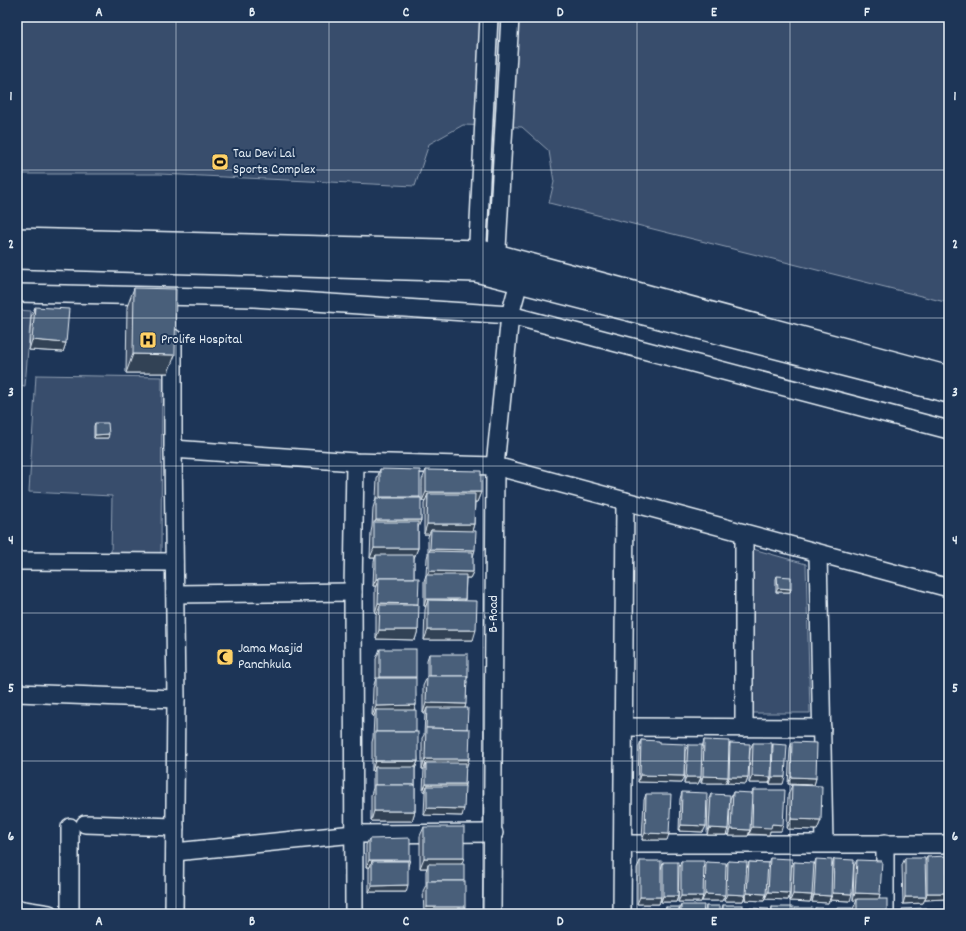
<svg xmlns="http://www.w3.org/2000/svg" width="966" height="931" font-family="Dekko,sans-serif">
	<rect width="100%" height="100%" fill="#1d3557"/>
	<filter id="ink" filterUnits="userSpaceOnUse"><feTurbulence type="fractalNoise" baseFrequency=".025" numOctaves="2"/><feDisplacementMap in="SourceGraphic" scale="8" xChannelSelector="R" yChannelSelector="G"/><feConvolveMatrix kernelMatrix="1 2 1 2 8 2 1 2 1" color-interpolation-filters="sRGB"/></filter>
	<g filter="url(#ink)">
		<g fill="#374d6c" stroke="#909fb2">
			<path d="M17,17H949V303L549,203L554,182L549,151L522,127L463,125L429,144L415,186L160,174H17Z"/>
			<path d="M17,310L31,311L25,386L17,385Z"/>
			<path d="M36,375L162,377L161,554L111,556L112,496L29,492Z"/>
			<path d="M753,549L806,564L810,713H752Z"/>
		</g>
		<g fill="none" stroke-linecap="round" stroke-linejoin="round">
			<g stroke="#e8f1f8" stroke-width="20">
				<g id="minor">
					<path d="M477,262L489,17"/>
					<path d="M496,266L510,17"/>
					<path d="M17,293L254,298L510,315L949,430"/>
					<path d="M173,338V449L176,699L174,914"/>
					<path d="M173,449L355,462L495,466L949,588"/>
					<path d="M818,554L824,843"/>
					<path d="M17,561L174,562"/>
					<path d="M175,594L353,592"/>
					<path d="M17,693L176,699"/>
					<path d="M624,727L822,728"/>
					<path d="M744,728V533"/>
					<path d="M85,824L175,827"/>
					<path d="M70,827V914"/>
					<path d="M623,844H949"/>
					<path d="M175,852L354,834L494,833"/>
					<path d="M17,909L49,914"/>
					<path d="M354,914L353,592L355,462"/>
					<path d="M492,914L495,466L510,315L522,271"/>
					<path d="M622,914L625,501"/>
					<path d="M885,914V843"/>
				</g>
			</g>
			<g stroke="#e8f1f8" stroke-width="24">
				<g id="tertiary">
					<path d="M17,239L481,251L949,377"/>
					<path d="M17,258L476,271L949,392"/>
				</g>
			</g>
			<use href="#minor" stroke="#1d3557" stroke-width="17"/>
			<use href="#tertiary" stroke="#1d3557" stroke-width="21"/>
		</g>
		<g fill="#3f5169" stroke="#e8f1f8">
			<path d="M134,288L168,373H126L127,307Z"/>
			<path d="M35,307L66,343L63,352L29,350L31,317Z"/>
			<path d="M95,423L108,438H94V426Z"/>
			<path d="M380,469L420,497L421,520L418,527V548L414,558V578L417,605L418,630L415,640L376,639V615L377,613H375V588L376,586H373L374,562L375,558H370L371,532L372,527L373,508L376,498L377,479Z"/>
			<path d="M426,470L481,492L477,502H475L474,524L472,531L473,572L470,578H466L465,600L473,640H424L425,610L426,606H424V581L426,575L427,558L428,554V537L429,534H424V504L425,501H422V480Z"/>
			<path d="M777,576L791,589L790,592H776V579Z"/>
			<path d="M380,649L416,677L415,678L416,705L414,710L418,761L415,769V811L412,821H371V795L373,788V773L374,771H372V742L373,738L374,716H372L373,688L376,678V659Z"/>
			<path d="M429,654L467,681L465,708L467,729L469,759L465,769V784L462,816L424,815L425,792V791H423L424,769H422V738L424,735L425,713H423V686L427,677V660Z"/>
			<path d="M641,740L659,743L684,776L681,783L638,782L639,747Z"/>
			<path d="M704,740L729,747L730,743L748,777L746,784L727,783V779L725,783H701V778L698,784H684L685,751L688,745L702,747Z"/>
			<path d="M792,742L816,778L814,785L788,784L790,748Z"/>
			<path d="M753,743L772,748L773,744L783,784H770V780L769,783H749L750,749Z"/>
			<path d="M792,785L821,820L817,830L787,829L788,795Z"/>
			<path d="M753,790L781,831H770L769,835L749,834L750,831L748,836H729L730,799L733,792L751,795Z"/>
			<path d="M682,792L706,826L703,832L679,831L680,799Z"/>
			<path d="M646,794L667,840H642L644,800Z"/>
			<path d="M711,794L726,835H707L708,801Z"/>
			<path d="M424,827L461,864L463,913L466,914H424L423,891L426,885V871L427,868H420V836Z"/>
			<path d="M369,839L408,864L406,892H369V868L370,867H366V845Z"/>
			<path d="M927,857L947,863L949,858V900H947V894L945,899L925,900V899L923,903L903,904L902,865L905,858L925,861Z"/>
			<path d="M770,858L788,900L765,899L766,896L764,901L745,900V895L743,901H724V896L722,901H702V898L701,902H678L679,867L681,861L704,868L706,862L726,866L728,861L747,868L749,862L768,863Z"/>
			<path d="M816,859L831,896L828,903L812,902V895L810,902L790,901L791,868L794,862L814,865Z"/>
			<path d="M834,859L850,901L830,900L832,866Z"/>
			<path d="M857,860L880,894L879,899L887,914H853V909L857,900H853L854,866Z"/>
			<path d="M640,861L661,869L663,862L678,896L676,902H661V898L659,904H637V868Z"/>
			<path d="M681,905L703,914H664L666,907L679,911Z"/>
			<path d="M723,905L743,914H721V912Z"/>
			<path d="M706,906L720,914H704Z"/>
			<path d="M772,907L793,914H770Z"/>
			<path d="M815,908L837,911L838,908L852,914H813Z"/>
		</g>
		<g fill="#334255" stroke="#e8f1f8">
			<path d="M32,340L66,343L63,352L29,350Z"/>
			<path d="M133,354L175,355L168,373H126Z"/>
			<path d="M109,434L108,438H94L95,435Z"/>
			<path d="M426,492H481L477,502L428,501V494L425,501H422Z"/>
			<path d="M380,497H420L416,507L376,506Z"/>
			<path d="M376,520H421L417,530L374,524Z"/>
			<path d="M427,524H474L471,534L431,530L429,534H424Z"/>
			<path d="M374,548H418L414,558H376V555L375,558H370Z"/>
			<path d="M430,549L475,550L473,557L429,553Z"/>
			<path d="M429,571L473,572L470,578L426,577Z"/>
			<path d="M376,579H378L376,586H373Z"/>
			<path d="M778,588L791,589L790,592H776Z"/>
			<path d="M426,599H465L463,606L428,600L426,606H424Z"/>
			<path d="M378,603L418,604L414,614L380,605L377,613H375Z"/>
			<path d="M379,630H418L415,640L376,639Z"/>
			<path d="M428,630H476L473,640H424Z"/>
			<path d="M380,677H416L412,686L376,687Z"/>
			<path d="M426,703L466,704L463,714L427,708L425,713H423Z"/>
			<path d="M416,705L412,715L376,710L374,716H372L376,706Z"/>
			<path d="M425,759H469L466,769H426V763L424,769H422Z"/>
			<path d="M375,761H418L414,771L375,767L374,771H372Z"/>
			<path d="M640,775L684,776L681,783L638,782Z"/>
			<path d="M703,776L728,777L725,783H701Z"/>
			<path d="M752,776L771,777L769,783H749Z"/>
			<path d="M686,777H701L698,784H684Z"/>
			<path d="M729,777H748L746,784L727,783Z"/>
			<path d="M772,777H785L783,784H770Z"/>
			<path d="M791,777L816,778L814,785L788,784Z"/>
			<path d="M426,784H465L463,791L427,786L425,791H423Z"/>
			<path d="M427,808L464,809L462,816L424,815Z"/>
			<path d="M374,811H415L412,821H371Z"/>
			<path d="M791,819L821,820L817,830L787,829Z"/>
			<path d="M772,824L783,825L781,831H770L769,835L749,834L752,827Z"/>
			<path d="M681,825L706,826L703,832L679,831Z"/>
			<path d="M709,828L728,829L726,835H707Z"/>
			<path d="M731,829L750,830L748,836H729Z"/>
			<path d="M645,833L669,834L667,840H642Z"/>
			<path d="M424,858H464L460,868L428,864L427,868H420Z"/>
			<path d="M369,860H410L408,866L372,861L370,867H366Z"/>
			<path d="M408,885L406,892H369L372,886Z"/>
			<path d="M768,892L790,893L788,900L765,899Z"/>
			<path d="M747,893L766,894L764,901L745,900Z"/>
			<path d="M833,893L852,894L850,901L830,900Z"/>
			<path d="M855,893L880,894L878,901L853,900Z"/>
			<path d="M927,893H947L945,899L925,900Z"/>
			<path d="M705,894L725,895L722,901H702Z"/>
			<path d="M727,894L745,895L743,901H724Z"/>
			<path d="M793,894L812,895L810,902L790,901Z"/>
			<path d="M949,894V900H947Z"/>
			<path d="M814,895L831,896L828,903L812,902Z"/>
			<path d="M663,896H678L676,902H661Z"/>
			<path d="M681,896H703L701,902H678Z"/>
			<path d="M640,897H661L659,904H637Z"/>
			<path d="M905,897H926L923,903L903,904Z"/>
			<path d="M427,907H465L462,914L430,913L429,914H425Z"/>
		</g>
		<g fill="#495e7a" stroke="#e8f1f8">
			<path d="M134,288L176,289L175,355L133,354Z"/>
			<path d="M35,307L69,309L66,343L32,340Z"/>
			<path d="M95,423H108L109,434L95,435Z"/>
			<path d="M380,469L420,470V497H380Z"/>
			<path d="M426,470L481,471V492H426Z"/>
			<path d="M428,494H475L474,524H427Z"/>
			<rect x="376" y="498" width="45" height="22"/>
			<rect x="374" y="522" width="44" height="26"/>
			<path d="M431,530L476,531L475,550L430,549Z"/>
			<path d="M429,551L473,552V572L429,571Z"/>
			<path d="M376,555H414V578H379V579H376Z"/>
			<path d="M426,575H466L465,599H426Z"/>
			<path d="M777,576L791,577V589L778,588Z"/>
			<path d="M379,578H419L418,604L378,603Z"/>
			<path d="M428,600L477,601L476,630H428Z"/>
			<path d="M380,605H419L418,630H379Z"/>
			<rect x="380" y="649" width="36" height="28"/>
			<path d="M429,654H468V678H467V676H429Z"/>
			<path d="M427,676H467L466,704L426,703Z"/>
			<path d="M376,678H416V705L376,706Z"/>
			<path d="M427,708H468L467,729L426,728Z"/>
			<rect x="376" y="710" width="40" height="22"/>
			<path d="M426,728L470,729L469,759H425Z"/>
			<rect x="375" y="732" width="43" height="29"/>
			<path d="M641,740L659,741V743L685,744L684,776L640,775Z"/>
			<path d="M704,740L729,741L728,777L703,776Z"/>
			<path d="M792,742L817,743L816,778L791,777Z"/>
			<path d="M730,743L750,744L748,777H729Z"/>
			<path d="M753,743H772L771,777L752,776Z"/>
			<path d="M773,744L787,745L785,777H772Z"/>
			<path d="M688,745H702L701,777H686Z"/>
			<path d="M426,763H466L465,784H426Z"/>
			<rect x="375" y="767" width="40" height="18"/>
			<rect x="374" y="785" width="41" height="26"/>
			<path d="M792,785L822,786L821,820L791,819Z"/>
			<path d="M427,786H465L464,809L427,808Z"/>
			<path d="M753,790H785L783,825L772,824L771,828L752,827Z"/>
			<path d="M682,792L707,793L706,826L681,825Z"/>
			<path d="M733,792L752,793L750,830L731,829Z"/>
			<path d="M646,794H671L669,834L645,833Z"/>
			<path d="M711,794L730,795L728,829L709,828Z"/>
			<rect x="424" y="827" width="40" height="31"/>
			<path d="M410,838V860H369V839Z"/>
			<path d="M947,856V893H927V857Z"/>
			<path d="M770,858L792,859L790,893L768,892Z"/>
			<path d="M905,858H925L926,897H905Z"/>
			<path d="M816,859L832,860L831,896L814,895Z"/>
			<path d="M834,859L854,860L852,894L833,893Z"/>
			<path d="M857,860L882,861L880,894L855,893Z"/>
			<path d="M372,861H408V885L372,886Z"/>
			<rect x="640" y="861" width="21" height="36"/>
			<path d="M681,861H704L703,896H681Z"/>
			<path d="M728,861L747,862L745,895L727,894Z"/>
			<rect x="663" y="862" width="15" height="34"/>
			<path d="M706,862L726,863L725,895L705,894Z"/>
			<path d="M749,862L768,863L766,894L747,893Z"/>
			<path d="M794,862L814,863L812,895L793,894Z"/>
			<rect x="428" y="864" width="36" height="17"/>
			<rect x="427" y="881" width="38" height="26"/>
			<rect x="857" y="899" width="30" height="15"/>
			<path d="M681,905H704L703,914H681Z"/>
			<rect x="723" y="905" width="20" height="9"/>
			<rect x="706" y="906" width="14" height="8"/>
			<rect x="666" y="907" width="13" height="7"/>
			<rect x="772" y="907" width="21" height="7"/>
			<path d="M641,908L664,909V914H641Z"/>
			<path d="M750,908L769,909L768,914H750Z"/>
			<rect x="795" y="908" width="17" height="6"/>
			<rect x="815" y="908" width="22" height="6"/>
			<rect x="838" y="908" width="14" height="6"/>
			<path d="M927,908V914H902V909Z"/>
			<rect x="932" y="912" width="16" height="2"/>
			<rect x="430" y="913" width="36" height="1"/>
		</g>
	</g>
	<path fill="none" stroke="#e8f1f8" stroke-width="1" stroke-opacity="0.55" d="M176,17V914M329,17V914M483,17V914M637,17V914M790,17V914M17,170H949M17,318H949M17,466H949M17,613H949M17,761H949"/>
	<defs>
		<g id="stadium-square" transform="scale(0.9)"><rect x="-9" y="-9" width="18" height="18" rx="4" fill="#ffd166" stroke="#1d3557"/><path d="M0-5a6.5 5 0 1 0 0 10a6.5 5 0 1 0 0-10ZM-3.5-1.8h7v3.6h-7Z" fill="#111"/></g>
		<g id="hospital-square" transform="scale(0.9)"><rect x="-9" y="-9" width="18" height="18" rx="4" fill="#ffd166" stroke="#1d3557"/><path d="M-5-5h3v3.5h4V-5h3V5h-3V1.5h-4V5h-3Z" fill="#111"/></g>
		<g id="mosque-square" transform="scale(0.9)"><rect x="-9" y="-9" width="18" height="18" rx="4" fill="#ffd166" stroke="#1d3557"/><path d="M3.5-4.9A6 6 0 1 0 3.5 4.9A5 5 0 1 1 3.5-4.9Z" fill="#111"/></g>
	</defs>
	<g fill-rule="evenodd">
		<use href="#stadium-square" x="220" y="162"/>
		<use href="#hospital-square" x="148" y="340"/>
		<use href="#mosque-square" x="225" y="657"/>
	</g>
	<g text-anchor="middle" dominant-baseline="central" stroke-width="4" stroke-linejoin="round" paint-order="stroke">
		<g font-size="14" fill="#e8f1f8" stroke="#1d3557" text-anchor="start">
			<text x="233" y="154">Tau Devi Lal<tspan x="233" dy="16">Sports Complex</tspan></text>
			<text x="161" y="340">Prolife Hospital</text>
			<text x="238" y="649">Jama Masjid<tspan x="238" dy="16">Panchkula</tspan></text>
		</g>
		<g font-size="14" fill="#e8f1f8" stroke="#1d3557">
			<text transform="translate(494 614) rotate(-90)">B-Road</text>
		</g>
	</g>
	<rect width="966" height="931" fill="none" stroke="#1d3557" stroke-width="44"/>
	<rect x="22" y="22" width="922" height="887" fill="none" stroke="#e8f1f8" stroke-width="1.5"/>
	<g font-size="13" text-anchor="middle" font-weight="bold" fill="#e8f1f8">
		<text x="99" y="16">A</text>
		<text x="252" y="16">B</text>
		<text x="406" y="16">C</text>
		<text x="560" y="16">D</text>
		<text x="714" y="16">E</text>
		<text x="867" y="16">F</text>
		<text x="11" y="100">1</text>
		<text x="955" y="100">1</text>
		<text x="11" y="248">2</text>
		<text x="955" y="248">2</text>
		<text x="11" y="396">3</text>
		<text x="955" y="396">3</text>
		<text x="11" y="544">4</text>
		<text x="955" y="544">4</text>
		<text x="11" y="692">5</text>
		<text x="955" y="692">5</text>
		<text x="11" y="840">6</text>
		<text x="955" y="840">6</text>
		<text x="99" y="925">A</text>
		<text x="252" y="925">B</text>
		<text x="406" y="925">C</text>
		<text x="560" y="925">D</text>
		<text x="714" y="925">E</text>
		<text x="867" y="925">F</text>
	</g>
</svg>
